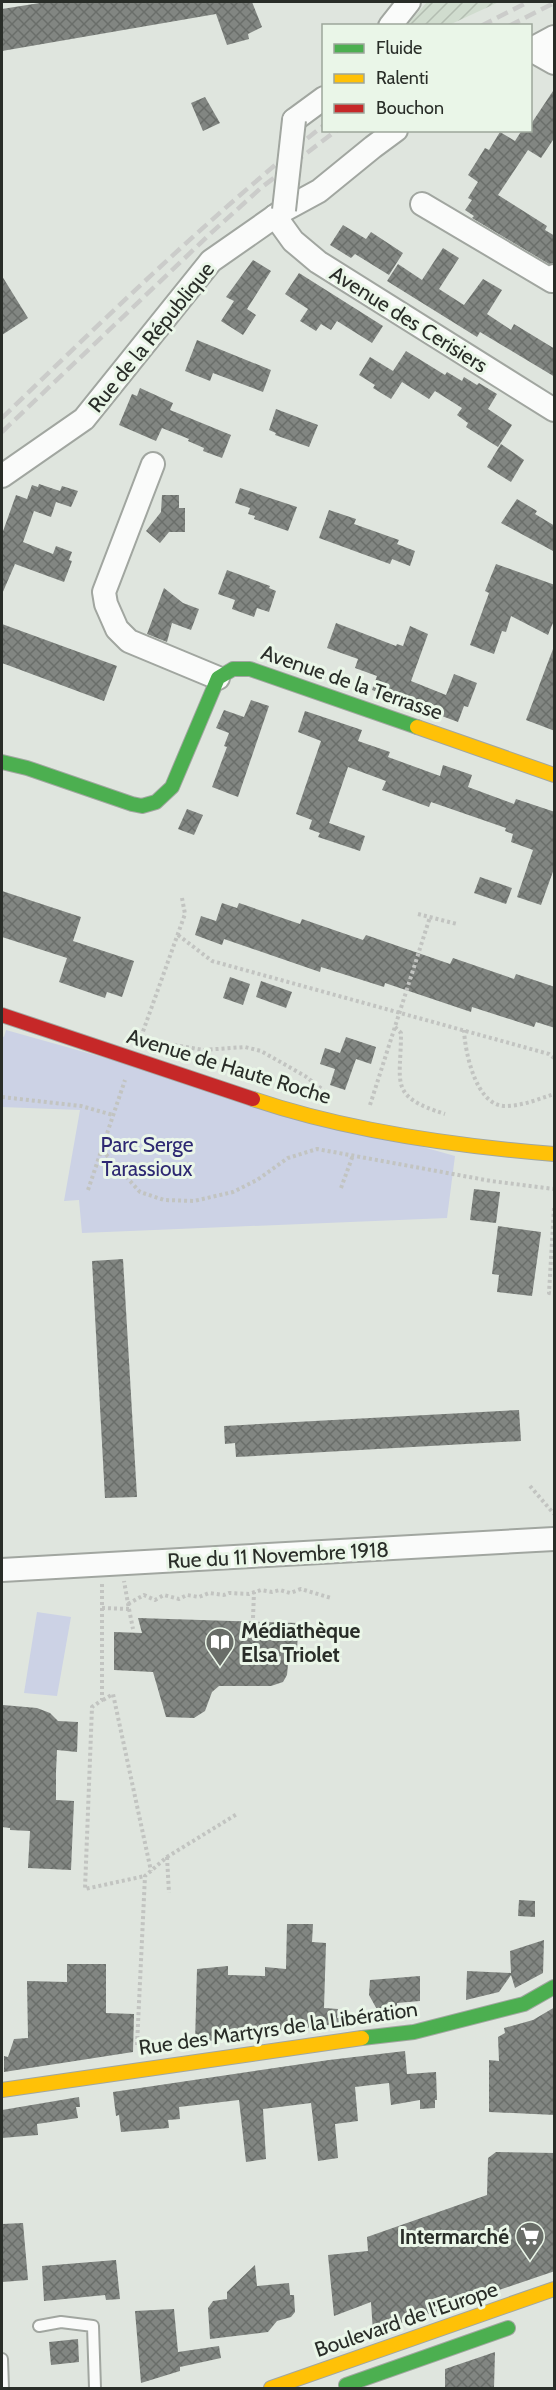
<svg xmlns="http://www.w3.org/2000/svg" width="556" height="2390" font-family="Cabin,sans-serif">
	<defs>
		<pattern id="industrial-furrows" width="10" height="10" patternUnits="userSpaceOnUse" patternTransform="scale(1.5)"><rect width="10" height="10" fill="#d0dcce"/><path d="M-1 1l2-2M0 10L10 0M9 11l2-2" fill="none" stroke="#b3bdb1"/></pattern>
		<pattern id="building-cross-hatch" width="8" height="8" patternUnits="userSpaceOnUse" patternTransform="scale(1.5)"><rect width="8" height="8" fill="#828682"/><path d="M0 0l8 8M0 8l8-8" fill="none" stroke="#6a6e6a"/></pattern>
	</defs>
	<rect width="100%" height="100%" fill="#dfe5de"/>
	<path fill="url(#industrial-furrows)" d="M427,2H499L449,25H407Z"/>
	<g fill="#ccd2e5">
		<path d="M6,1030L455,1156L447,1218L82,1233L79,1200L64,1201L80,1110L2,1107V1036L4,1037Z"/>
		<path d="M37,1612L71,1617L57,1696L24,1693Z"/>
	</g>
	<g fill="url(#building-cross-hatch)">
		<path d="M46,2H252L262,27L248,34L249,39L227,45L216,14L2,51V9Z"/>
		<path d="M555,88V137L541,158L528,150L498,195L547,226L545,230L555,236V263L549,264L472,218L474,216L465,210L472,200L468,198L478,182L468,175L485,148L489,150L500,132L515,141L522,130H531V124Z"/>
		<path d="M205,97L220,123L203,131L191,103Z"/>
		<path d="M343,225L366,239L371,232L403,253L389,275L355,254L351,258L330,245Z"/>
		<path d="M443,248L459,258L439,289L464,305L483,279L502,290L487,314L511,330L514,324L555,349V377L480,332L477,337L387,281L398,264L422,280Z"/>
		<path d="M253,260L271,271L247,309L256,315L243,335L221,321L234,301L226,297Z"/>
		<path d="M299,273L383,326L372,343L337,321L331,330L321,324L316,331L300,321L308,309L285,294Z"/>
		<path d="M2,276L28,318L2,335Z"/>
		<path d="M197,340L271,370L263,392L213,373L210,381L185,371Z"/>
		<path d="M406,351L445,375L447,372L462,381L464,377L477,385L479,383L497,394L488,409L512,425L498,447L466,427L468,423L457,415L462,408L435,391L429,399L402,382L391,399L373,388L375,385L359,375L370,357L393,371Z"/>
		<path d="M140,388L173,403L170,410L231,435L222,458L203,451L204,448L188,441L189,439L162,428L156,441L119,425L132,394L137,396Z"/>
		<path d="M276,409L318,425L309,447L275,435L276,433L269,430Z"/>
		<path d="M501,444L524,460L511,482L487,467Z"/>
		<path d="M39,484L60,491L62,486L78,491L71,507L56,502L51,517L34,511L23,542L53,554L56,546L72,552L69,560L72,561L64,582L15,564L2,594V534L16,495L27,499L32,485L38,487Z"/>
		<path d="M240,488L297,507L288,531L254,519L255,516L248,514L250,508L235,503Z"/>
		<path d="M162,495H179V508H185V532H169L160,543L146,531L161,512Z"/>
		<path d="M517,499L537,511L535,514L555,526V552L501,523Z"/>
		<path d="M329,510L356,519L354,524L399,540L397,544L415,551L410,566L392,559L390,564L319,538Z"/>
		<path d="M496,564L555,585V618L548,635L511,616L506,632L502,631L494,654L470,645L489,593L485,591Z"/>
		<path d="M227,570L270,586L269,588L276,591L269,612L257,608L254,617L232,609L235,600L218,594Z"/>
		<path d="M164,588L183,603L199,609L191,630L172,623L167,642L147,634Z"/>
		<path d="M336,623L396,646L397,644L403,646L410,626L428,634L411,681L446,695L454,674L477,683L468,707L464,706L458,722L372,690L377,676L355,668L358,659L327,648Z"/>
		<path d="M2,624L117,666L104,701L2,663Z"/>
		<path d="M553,649H555V731L526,720Z"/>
		<path d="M251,700L269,706L238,797L212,787L227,747L224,746L229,733L216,728L224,710L244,717Z"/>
		<path d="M305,711L362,730L358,741L390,752L388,757L440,776L443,765L472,775L468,787L514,804L516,799L555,812V866L541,905L517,897L533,850L511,842L513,834L505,831L506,828L431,802L429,807L382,790L386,781L348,767L329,823L365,836L360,851L318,837L320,833L309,829L312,820L296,814L321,741L298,732Z"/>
		<path d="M187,809L203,815L194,835L178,829Z"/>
		<path d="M480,877L512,888L506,904L474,893Z"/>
		<path d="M2,891L81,917L73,941L134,961L122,997L107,992L105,998L59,982L67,958L2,937Z"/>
		<path d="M222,903L237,908L239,903L300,924L302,919L363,940L366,935L450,964L453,958L514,979L516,974L555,987V1028L536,1022L534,1027L472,1007L471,1012L385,983L384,987L321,967L320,972L224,939L222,945L195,935L201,916L216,921Z"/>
		<path d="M230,977L250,984L243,1005L223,998Z"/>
		<path d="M261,981L292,992L286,1008L256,997Z"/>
		<path d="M346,1037L376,1047L371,1064L356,1059L345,1090L330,1085L335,1069L320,1064L325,1048L340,1053Z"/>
		<path d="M474,1189L500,1192L496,1223L470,1220Z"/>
		<path d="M498,1226L541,1232L532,1296L497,1292L499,1275L492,1274Z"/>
		<path d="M123,1259L137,1497L105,1498L92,1261Z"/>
		<path d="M519,1410L521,1441L236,1457L235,1443L225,1444L224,1426Z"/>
		<path d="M138,1618L298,1623L297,1655L289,1654L287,1675L283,1682L271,1686H219L212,1692L205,1711L194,1718L166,1717L153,1672L114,1670V1632L142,1633Z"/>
		<path d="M3,1705L37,1708L50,1713L58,1721L78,1722L77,1752L57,1750L56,1772V1800L74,1801L71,1870L28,1868L30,1831L10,1830V1828L2,1827V1719Z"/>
		<path d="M519,1900L535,1901V1917L518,1916Z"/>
		<path d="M287,1924H313L312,1942L326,1943L324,2008L338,2009L337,2018L379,2013L369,1995L370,1980L420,1976V2001L397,2003V2011L414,2009L415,2013L195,2043L197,1969L228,1966V1975L265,1976V1967L286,1969Z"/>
		<path d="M544,1940L543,1973L515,1988L511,1975L499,1992L466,2000L467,1971L511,1973L510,1951Z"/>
		<path d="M67,1964H106V2013L134,2014L133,2052L4,2072V2056L8,2057L14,2039L28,2038L27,1981L67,1982Z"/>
		<path d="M555,2007V2115L489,2112V2060L499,2061L498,2037L505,2033L504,2028L533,2020Z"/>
		<path d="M405,2051L407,2074L436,2072L437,2100H435V2108L420,2109V2100L391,2105L389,2083L355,2087L358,2121L335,2124L338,2158L318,2161L311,2103L263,2109L266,2159L246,2162L239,2100L179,2107L180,2119L168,2120L169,2128L121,2132L119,2115L116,2116L113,2092L329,2060Z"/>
		<path d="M79,2097L80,2107H76L78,2118L37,2124L38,2135L2,2138V2110Z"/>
		<path d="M496,2152L555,2153V2271L373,2333L371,2302L334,2316L328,2255L368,2251L367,2237L487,2195L488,2158Z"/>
		<path d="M23,2223L28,2280L2,2282V2224Z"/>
		<path d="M116,2260L120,2299L106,2300L105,2295L44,2301L42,2266Z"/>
		<path d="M255,2265L257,2286L289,2283L290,2295H294L295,2312L291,2317L277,2321L268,2332L210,2339L208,2308L213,2301L227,2299V2292Z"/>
		<path d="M174,2309L178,2352L219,2346L221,2358L180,2367V2371L141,2383L135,2311Z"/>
		<path d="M78,2339L79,2362L51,2365L49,2342Z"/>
		<path d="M495,2352L494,2388H445V2369Z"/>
	</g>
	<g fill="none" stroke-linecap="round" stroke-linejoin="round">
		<g stroke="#a1a6a0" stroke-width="14">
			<g id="lane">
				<path d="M39,2326L61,2322L93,2326L95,2388"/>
				<path d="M2,2359L3,2388"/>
			</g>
		</g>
		<g stroke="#a1a6a0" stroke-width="26">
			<g id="street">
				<path d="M390,26L409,2"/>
				<path d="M530,50L554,37"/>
				<path d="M531,50L554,63"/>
				<path d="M294,120L324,98"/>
				<path d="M422,204L552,281L554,276"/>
				<path d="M275,216L293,241L318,262L554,410"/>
				<path d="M153,464L104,592L106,604L117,629L129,641L218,678"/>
				<path d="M2,476L84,419L211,261L284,210L319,191L373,147L396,130"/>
				<path d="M2,1570L554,1539"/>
			</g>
		</g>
		<g stroke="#a1a6a0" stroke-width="16">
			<g id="fast">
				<path d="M2,762L27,768L132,804L142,806L156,802L172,787L218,678L233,669H250L417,727"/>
				<path d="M362,2038L414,2032L524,2004L554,1987"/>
				<path d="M346,2385L508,2328"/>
			</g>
		</g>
		<g stroke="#a1a6a0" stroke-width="16">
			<g id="slow">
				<path d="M417,727L554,775"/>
				<path d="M253,1099C347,1131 455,1146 554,1154"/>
				<path d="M2,2090L362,2038"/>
				<path d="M271,2388L554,2289"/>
			</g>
		</g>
		<g stroke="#a1a6a0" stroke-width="16">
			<path id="jam" d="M2,1015L253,1099"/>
		</g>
		<g stroke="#c2c4c1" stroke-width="4" stroke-dasharray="3 3" stroke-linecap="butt">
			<path d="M418,914L457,924"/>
			<path d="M178,935L212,961L549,1054L554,1058"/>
			<path d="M395,1027L401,1033C401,1084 388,1096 445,1114"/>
			<path d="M464,1030C465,1052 476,1106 505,1106C522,1106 539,1099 554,1094"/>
			<path d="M141,1037L185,914L182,898"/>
			<path d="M174,1045L203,1050L245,1047L261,1051L305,1076L327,1093"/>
			<path d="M2,1097L81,1106L113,1115"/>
			<path d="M370,1105L430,917"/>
			<path d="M102,1150L140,1192L164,1200L194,1201L233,1192L257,1180L288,1158L317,1149L491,1181L554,1189"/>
			<path d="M341,1188L353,1155"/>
			<path d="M88,1190L125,1080"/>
			<path d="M554,1208L549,1293L554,1294"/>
			<path d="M530,1486L554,1514"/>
			<path d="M102,1584V1700L92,1707L85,1889L145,1876"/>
			<path d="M128,1604L144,1595L155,1600L164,1595L179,1599L187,1595L199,1597L209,1593L224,1595L229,1593L249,1594L261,1590L272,1592L280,1590L290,1593L301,1589L331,1598"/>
			<path d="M102,1608L129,1609L124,1581"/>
			<path d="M129,1609L133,1629"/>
			<path d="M253,1618L254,1592"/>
			<path d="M266,1657L328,1662"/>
			<path d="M103,1700L113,1694L151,1871"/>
			<path d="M167,1857L169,1893"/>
			<path d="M137,2045L145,1876L167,1857L237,1814"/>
		</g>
		<use href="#lane" stroke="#fafbfa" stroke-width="10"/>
		<use href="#street" stroke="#fafbfa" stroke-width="22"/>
		<use href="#fast" stroke="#4caf50" stroke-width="14"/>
		<use href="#slow" stroke="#ffc107" stroke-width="14"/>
		<use href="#jam" stroke="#c62828" stroke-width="14"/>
		<g stroke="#cbccca" stroke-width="4.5" stroke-dasharray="12 6" stroke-linecap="butt">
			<path d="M481,26L528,2"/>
			<path d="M509,26L554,3"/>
			<path d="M2,418C106,317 210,216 324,125"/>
			<path d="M2,432L210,234L262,187L337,130"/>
		</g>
		<g stroke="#a1a6a0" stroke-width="26" stroke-linecap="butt">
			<path id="street-bridge" d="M284,210L294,120"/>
		</g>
		<use href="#street-bridge" stroke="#fafbfa" stroke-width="22"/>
	</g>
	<defs>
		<g id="library-pin" transform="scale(1.5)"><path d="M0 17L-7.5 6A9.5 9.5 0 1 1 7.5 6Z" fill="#696d68" stroke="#eaf6e8"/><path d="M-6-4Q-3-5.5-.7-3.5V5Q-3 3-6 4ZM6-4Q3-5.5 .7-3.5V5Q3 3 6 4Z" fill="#fff"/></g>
		<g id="supermarket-pin" transform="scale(1.5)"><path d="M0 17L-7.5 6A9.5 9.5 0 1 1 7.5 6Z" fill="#696d68" stroke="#eaf6e8"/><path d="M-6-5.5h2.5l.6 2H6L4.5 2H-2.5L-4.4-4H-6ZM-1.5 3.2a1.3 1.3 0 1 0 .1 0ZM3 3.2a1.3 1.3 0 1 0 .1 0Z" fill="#fff"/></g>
	</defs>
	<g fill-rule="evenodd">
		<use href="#library-pin" x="220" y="1642"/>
		<use href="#supermarket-pin" x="530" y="2236"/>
	</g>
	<g text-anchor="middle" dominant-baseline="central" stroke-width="6" stroke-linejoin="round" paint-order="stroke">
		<g font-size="21" fill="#292d28" stroke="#eaf6e8">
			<text transform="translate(409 319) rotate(32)">Avenue des Cerisiers</text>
			<text transform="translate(151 337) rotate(-51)">Rue de la République</text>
			<text transform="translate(352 682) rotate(19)">Avenue de la Terrasse</text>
			<text transform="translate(229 1066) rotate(17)">Avenue de Haute Roche</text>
			<text transform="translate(278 1555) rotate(-3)">Rue du 11 Novembre 1918</text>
			<text transform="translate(278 2028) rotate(-8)">Rue des Martyrs de la Libération</text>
			<text transform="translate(406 2319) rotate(-19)">Boulevard de l'Europe</text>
		</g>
		<g font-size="21" fill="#2e2972" stroke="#eaf6e8">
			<text x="147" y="1144">Parc Serge<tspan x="147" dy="24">Tarassioux</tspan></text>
		</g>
		<g font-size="21" font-weight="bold" fill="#292d28" stroke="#eaf6e8" text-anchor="start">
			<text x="241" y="1630">Médiathèque<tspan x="241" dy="24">Elsa Triolet</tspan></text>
			<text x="509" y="2236" text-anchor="end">Intermarché</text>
		</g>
	</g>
	<rect width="556" height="2390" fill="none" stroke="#292d28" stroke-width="6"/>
	<rect x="322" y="24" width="210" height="108" fill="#eaf6e8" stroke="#9da69b" stroke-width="1.5"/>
	<rect x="334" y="44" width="30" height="9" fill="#4caf50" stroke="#9da69b" stroke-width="1.5"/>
	<text x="376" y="54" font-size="18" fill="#292d28">Fluide</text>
	<rect x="334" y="74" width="30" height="9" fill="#ffc107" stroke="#9da69b" stroke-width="1.5"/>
	<text x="376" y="84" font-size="18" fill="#292d28">Ralenti</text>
	<rect x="334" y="104" width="30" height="9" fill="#c62828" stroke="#9da69b" stroke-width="1.5"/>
	<text x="376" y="114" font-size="18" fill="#292d28">Bouchon</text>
</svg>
